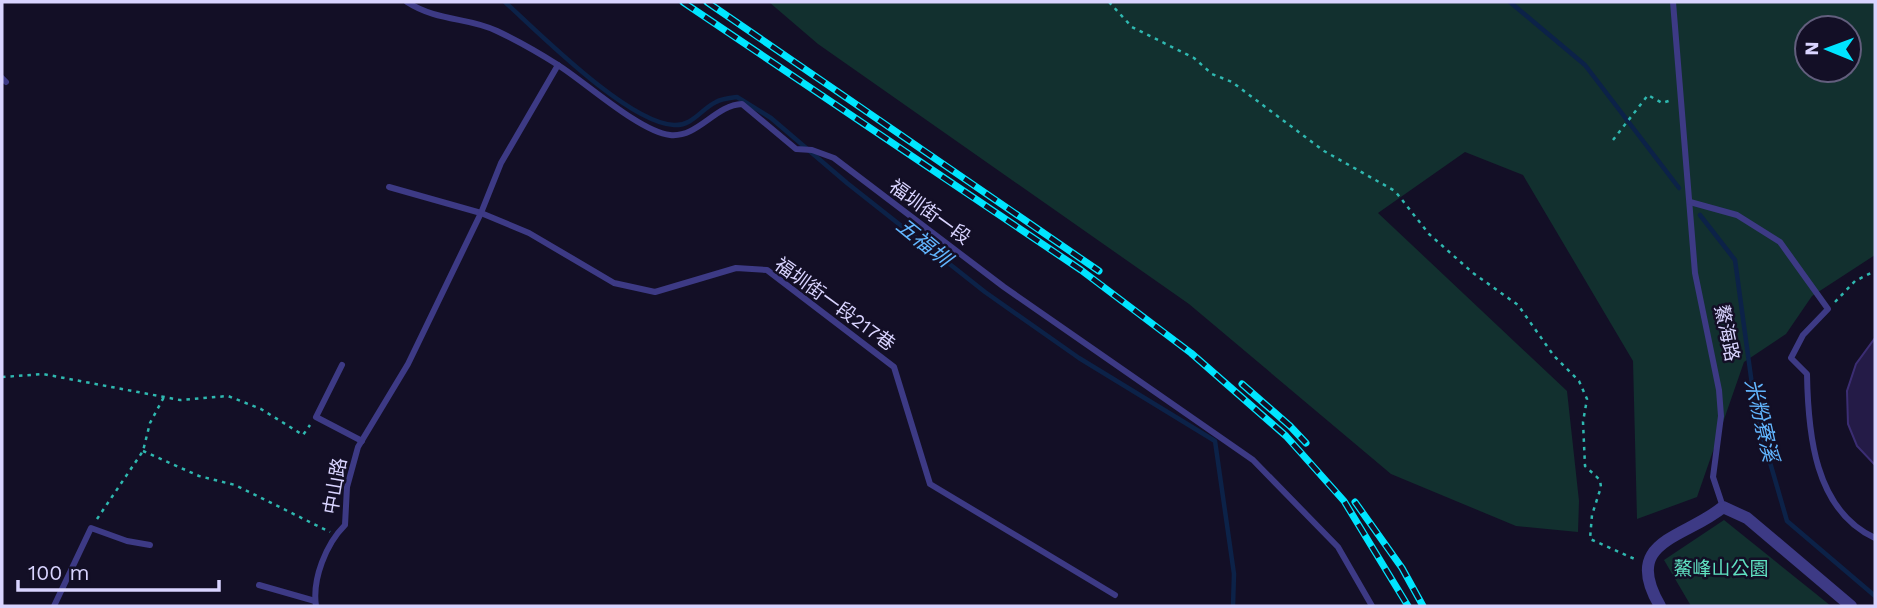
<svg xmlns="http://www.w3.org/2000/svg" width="1877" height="608" font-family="'Work Sans','Noto Sans TC',sans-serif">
	<rect width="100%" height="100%" fill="#130f26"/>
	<g fill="#12302f" fill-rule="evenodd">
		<path d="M769,2H1875V255L1812,296L1786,334L1744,362L1697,497L1637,519L1633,361L1523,175L1465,152L1378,213L1567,391L1579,501L1578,532L1516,526L1391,474L1189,304L818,44ZM1807,28H1849V70H1807Z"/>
		<path d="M1724,520L1831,606H1691L1664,560Z"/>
	</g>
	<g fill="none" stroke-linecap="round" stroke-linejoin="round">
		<g stroke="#0c2248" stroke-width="4.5">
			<path d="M505,2C539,33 628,123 674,125C693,126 701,109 716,102C721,99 730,98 737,97L771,118L847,183L985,292L1079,358L1215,441L1234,574L1233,606"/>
			<path d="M1510,2L1585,65L1679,188"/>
			<path d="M1700,215L1735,260L1756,414L1787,521L1875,596"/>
		</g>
	</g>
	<path fill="#241b47" stroke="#3b2d73" stroke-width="2" d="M1875,338V465L1857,446L1848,424L1847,391L1856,364Z"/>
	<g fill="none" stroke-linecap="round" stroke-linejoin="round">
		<g stroke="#2fb8b0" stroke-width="2.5" stroke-dasharray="3.5 5" stroke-linecap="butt">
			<path d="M1109,2L1132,27L1194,58L1212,74L1232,82L1324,151L1395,191L1429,234L1473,273L1518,305L1554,356L1579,381L1587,399L1583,422L1585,466L1600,480L1601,487L1592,515L1590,539L1637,560"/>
			<path d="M1613,140L1648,95L1662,103L1672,100"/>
			<path d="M1835,302L1855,281L1875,271"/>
			<path d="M2,377L43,374L180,400L228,396L261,409L303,435L310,425"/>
			<path d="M143,451L199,476L235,485L330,532"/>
			<path d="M97,519L143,451L150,423L165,395"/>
		</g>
		<g stroke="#3d3a85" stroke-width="6">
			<path d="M407,2C438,22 469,17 497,31C518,41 539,53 558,65C585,82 640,132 670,135C698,138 715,105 742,104L796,149L812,150L834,158L1004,287L1253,460L1338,547L1372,606"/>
			<path d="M1673,2L1695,273L1719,390L1721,416L1713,477L1723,507"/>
			<path d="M2,78L6,82"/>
			<path d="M389,187L481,213L529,233L614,283L655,292L736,268L767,270L894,367L930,484L1115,595"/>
			<path d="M1690,202L1737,215L1780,242L1828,309L1803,335L1791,358L1807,374C1808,432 1814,510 1875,538"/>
			<path d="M342,365L316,417L362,441"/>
			<path d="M259,585L315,601"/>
			<path d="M54,606L91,528L127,541L150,545"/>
			<path d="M316,606C312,579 326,544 345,525L347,487L358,447L408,364L481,213L501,163L558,65"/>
		</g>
		<path stroke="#3d3a85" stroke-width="12" d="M1660,606C1621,540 1684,539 1723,507L1747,518L1851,606"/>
		<g stroke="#00e5ff" stroke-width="7">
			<g id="rail">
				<path d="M683,2L1081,270L1191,353L1286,436L1344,501L1408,606"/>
				<path d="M707,2L1099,271"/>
				<path d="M1242,384L1290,426L1306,443"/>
				<path d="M1355,502L1402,568L1423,606"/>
			</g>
		</g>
		<use href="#rail" stroke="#130f26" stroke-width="4.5" stroke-dasharray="13" stroke-linecap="butt"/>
	</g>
	<g text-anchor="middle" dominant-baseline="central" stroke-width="5" stroke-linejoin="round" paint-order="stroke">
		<g font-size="19" fill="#d9d4ff" stroke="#130f26">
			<text transform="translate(930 212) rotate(36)">福圳街一段</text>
			<text transform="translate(835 304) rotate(36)">福圳街一段217巷</text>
			<text transform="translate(1727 333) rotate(78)">鰲海路</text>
			<text transform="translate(335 486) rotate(-80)">中山路</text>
		</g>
		<g font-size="19" fill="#5fe0c0" stroke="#130f26">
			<text x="1721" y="568">鰲峰山公園</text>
		</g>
		<g font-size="21" font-style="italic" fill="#62b6ff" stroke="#130f26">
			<text transform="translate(924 242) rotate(39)">五福圳</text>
			<text transform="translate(1762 420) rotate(77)">米粉寮溪</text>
		</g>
	</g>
	<rect width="1877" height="608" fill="none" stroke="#d9d4ff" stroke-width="7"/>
	<g transform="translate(1828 49) rotate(271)"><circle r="33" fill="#130f26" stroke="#625e7d" stroke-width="2"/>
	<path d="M0-5L12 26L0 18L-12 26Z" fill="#00e5ff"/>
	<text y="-10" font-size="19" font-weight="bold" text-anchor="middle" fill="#d9d4ff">N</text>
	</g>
	<path d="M18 580v10h201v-10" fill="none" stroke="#d9d4ff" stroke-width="3.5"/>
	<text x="28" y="580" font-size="21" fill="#d9d4ff" stroke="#130f26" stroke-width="5" paint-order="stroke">100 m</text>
</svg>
